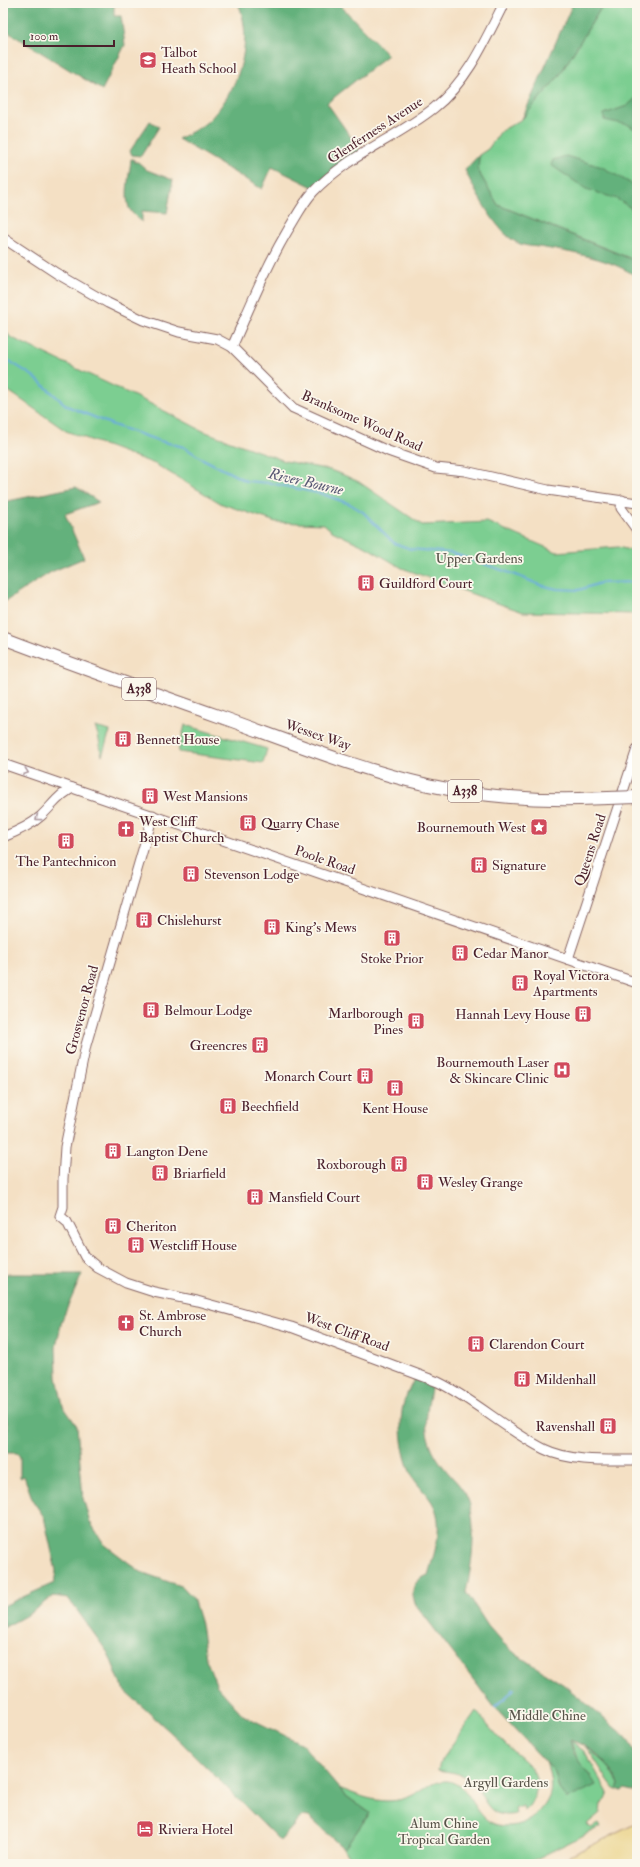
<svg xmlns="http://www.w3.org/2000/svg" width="640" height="1867" font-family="'IM FELL Double Pica',serif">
	<rect width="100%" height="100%" fill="#fbf7ec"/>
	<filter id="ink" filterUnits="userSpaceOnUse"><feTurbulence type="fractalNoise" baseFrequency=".025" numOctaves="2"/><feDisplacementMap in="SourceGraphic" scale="8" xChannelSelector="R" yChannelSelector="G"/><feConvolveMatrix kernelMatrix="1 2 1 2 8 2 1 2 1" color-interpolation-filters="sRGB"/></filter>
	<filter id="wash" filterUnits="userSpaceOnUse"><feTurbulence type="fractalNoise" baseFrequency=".012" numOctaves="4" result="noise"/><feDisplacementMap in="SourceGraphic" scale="16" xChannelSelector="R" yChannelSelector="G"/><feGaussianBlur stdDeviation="0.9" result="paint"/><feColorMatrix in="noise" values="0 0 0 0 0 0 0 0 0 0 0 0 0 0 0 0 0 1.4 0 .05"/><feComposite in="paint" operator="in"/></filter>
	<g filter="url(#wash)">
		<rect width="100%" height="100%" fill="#f4e0c4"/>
		<g fill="#7bce91" stroke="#62765e">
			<path d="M604,3H637V261L498,205L478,171L479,155L488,149L501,131L522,119L559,76Z"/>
			<path d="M3,327L10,337L149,403L203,431L285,461L330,470L346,476L359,482L422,525L487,522L557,552L618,547L637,552V614L523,612L494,602L402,568L368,548L332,531L324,524L276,522L222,504L155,464L66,431L3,387Z"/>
			<path d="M185,725L267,749L263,763L178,752Z"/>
			<path d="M95,727L110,731L102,756L98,735Z"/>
			<path d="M476,1711C486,1723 495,1735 507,1746C514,1753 523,1759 530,1767C542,1780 537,1800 524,1811L523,1806L515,1809L516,1814C481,1821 488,1790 465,1777C457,1772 447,1772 438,1770L441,1760Z"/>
			<path d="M570,1740L585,1752L608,1793L605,1800L601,1804L600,1813L587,1824L591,1828L598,1824L600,1827L526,1864H356L344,1849L370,1813L346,1796L339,1788C364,1798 389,1808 415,1794C426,1788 435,1780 448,1781C478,1785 471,1834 517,1825C530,1822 541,1812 547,1801C554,1789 550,1775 546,1762L555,1772L559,1789L591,1776L582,1769Z"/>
			<path d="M585,1746L607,1764L619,1784L617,1789L614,1788C603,1775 596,1759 585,1746Z"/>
		</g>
		<g fill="#64b17b" stroke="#576853">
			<path d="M3,3H120V5H114V16H121L125,45L102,90L3,29Z"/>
			<path d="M238,3H338L388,55L327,103L362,153L317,189L272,167L262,189L178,139C187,134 199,129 207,122C238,93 255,42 238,3Z"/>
			<path d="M573,3H604L559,76L522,119Z"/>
			<path d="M637,97V131L629,125L604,120V114L627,106Z"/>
			<path d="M150,121L159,127L141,156L132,155L130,151Z"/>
			<path d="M479,155L478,171L498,205L636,261L637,277C612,259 575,253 545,248C536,246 526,247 518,243C498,235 474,190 465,170Z"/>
			<path d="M566,156L602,167L637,187V212L617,199L586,189L551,165L553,160Z"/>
			<path d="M131,159H134V162H138L147,170L173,180L167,213L142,211V222C137,218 132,214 129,208C124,194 130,173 131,159Z"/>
			<path d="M76,487L99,502L65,514L84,558L51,572L3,603V502Z"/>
			<path d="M3,1274H82L62,1320L56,1347L57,1377L63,1406L77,1426L83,1498L90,1522L104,1544L141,1572L183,1587L193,1598L201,1624L206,1659L217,1686L243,1715L302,1744L346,1796L370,1813L344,1849L309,1817L302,1816L280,1841L180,1741L123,1689L108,1653L68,1598L53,1596L29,1614L3,1628V1606L54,1583L56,1571L44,1517L33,1501L24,1476L20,1478V1457L17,1453H3V1425L8,1429L3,1399Z"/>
			<path d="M415,1377L432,1384C426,1417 420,1435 442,1465C449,1475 459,1483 465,1493C479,1517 472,1566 466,1592L488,1626L503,1643L517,1655L564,1685L626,1737L637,1755V1792L624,1789L622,1791L617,1789L619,1784C609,1762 594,1748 570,1740C574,1761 587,1769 596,1785L567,1799L559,1789L555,1772L495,1708L416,1605C410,1591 412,1581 428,1575C434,1554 444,1527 434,1506C429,1495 417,1486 411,1474C403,1456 399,1431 402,1411C403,1400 410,1388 415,1377Z"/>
		</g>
		<path fill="#eeda9e" stroke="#9c7c64" d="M637,1823V1863L554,1864Z"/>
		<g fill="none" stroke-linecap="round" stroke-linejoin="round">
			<g stroke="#6babde" stroke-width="2">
				<path d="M3,357L33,376L67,406L113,425L160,441L184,447L201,458L246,481L270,483L322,494L350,504L363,512L394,543L411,549L452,553L516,575L540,585L557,589L579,590L600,583L637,582"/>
				<path d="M495,1708L514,1689"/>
			</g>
		</g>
	</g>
	<g filter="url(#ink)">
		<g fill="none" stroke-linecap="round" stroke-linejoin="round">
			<g stroke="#866361" stroke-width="11">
				<g id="secondary">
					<path d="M3,238L56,273L108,303L143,320L179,332L217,339L232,347L293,408L388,451L436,468L465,471L548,490L637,503"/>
					<path d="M232,347C250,307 266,267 288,230C296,217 303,203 313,192C348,155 395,139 434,108C467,82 486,39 504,3"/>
					<path d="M622,500L621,508L637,530"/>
					<path d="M3,764L637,983"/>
					<path d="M153,815L86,1045L65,1147L63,1179V1207L60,1216L67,1222L85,1257L98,1268L126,1283L154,1292L197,1301L291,1327L438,1382C475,1400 506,1430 544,1449C570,1462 608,1460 637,1460"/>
					<path d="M3,837C16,832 30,826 41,816C52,806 60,793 73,788"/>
					<path d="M568,959L637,749"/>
				</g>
			</g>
			<g stroke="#866361" stroke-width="14">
				<path id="highway" d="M3,638C76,666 150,692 224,718C291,742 360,770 428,785C478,796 528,800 579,799"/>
			</g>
			<use href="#secondary" stroke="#fff" stroke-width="9"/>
			<use href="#highway" stroke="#fff" stroke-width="12"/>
			<g stroke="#866361" stroke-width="14" stroke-linecap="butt">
				<path id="highway-bridge" d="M579,799L637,797"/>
			</g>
			<use href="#highway-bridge" stroke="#fff" stroke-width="12"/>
		</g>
		<defs><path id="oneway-chevron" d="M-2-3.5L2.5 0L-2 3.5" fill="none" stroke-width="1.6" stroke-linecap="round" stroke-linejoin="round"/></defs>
		<g stroke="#ae9aa0">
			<use href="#oneway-chevron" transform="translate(26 772) rotate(19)"/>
			<use href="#oneway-chevron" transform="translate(38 818) rotate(143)"/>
		</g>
	</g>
	<defs>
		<g id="school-square" transform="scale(0.9)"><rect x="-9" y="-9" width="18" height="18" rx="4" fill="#d1495b" stroke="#fbf7ec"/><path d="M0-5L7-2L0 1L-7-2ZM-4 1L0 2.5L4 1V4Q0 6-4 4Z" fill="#fff"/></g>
		<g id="building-square" transform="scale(0.9)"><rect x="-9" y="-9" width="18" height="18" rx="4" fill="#d1495b" stroke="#fbf7ec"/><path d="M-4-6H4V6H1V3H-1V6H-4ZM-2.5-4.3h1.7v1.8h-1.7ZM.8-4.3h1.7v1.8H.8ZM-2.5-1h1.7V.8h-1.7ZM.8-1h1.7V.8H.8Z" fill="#fff"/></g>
		<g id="sight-square" transform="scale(0.9)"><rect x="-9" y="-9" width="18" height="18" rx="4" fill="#d1495b" stroke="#fbf7ec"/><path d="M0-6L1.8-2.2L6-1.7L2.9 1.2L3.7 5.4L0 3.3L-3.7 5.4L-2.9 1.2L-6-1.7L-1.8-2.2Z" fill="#fff"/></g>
		<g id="church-square" transform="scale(0.9)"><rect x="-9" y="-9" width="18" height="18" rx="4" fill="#d1495b" stroke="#fbf7ec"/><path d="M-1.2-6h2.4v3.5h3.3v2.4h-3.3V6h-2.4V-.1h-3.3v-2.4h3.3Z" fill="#fff"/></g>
		<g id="hospital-square" transform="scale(0.9)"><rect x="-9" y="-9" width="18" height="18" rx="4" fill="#d1495b" stroke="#fbf7ec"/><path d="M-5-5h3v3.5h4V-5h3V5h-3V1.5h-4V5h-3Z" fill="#fff"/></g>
		<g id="hotel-square" transform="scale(0.9)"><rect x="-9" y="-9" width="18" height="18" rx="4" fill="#d1495b" stroke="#fbf7ec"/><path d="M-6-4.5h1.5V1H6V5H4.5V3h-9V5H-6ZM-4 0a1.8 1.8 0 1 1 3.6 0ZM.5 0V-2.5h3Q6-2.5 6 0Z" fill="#fff"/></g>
	</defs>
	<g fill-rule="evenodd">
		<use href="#school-square" x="148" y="60"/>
		<use href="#building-square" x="366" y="583"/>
		<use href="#building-square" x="123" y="739"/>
		<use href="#building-square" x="150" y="796"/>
		<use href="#building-square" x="248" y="823"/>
		<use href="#sight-square" x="539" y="827"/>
		<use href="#church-square" x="126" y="829"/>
		<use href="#building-square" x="66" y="841"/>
		<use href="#building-square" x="479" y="865"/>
		<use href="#building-square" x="191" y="874"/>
		<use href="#building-square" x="144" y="920"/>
		<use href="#building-square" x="272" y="927"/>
		<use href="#building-square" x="392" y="938"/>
		<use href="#building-square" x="460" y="953"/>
		<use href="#building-square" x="520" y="983"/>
		<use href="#building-square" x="151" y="1010"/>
		<use href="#building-square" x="583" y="1014"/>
		<use href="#building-square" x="416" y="1021"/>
		<use href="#building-square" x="260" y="1045"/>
		<use href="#hospital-square" x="562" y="1070"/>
		<use href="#building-square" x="365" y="1076"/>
		<use href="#building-square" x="395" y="1088"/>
		<use href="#building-square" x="228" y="1106"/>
		<use href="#building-square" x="113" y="1151"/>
		<use href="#building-square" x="399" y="1164"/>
		<use href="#building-square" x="160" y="1173"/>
		<use href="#building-square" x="425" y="1182"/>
		<use href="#building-square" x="255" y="1197"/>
		<use href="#building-square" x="113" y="1226"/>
		<use href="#building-square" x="136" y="1245"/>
		<use href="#church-square" x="126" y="1323"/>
		<use href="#building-square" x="476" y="1344"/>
		<use href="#building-square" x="522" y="1379"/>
		<use href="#building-square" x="608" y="1426"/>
		<use href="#hotel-square" x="145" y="1829"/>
	</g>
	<g text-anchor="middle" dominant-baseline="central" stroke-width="3.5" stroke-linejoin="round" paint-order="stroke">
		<g fill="#fbf7ec" stroke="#7f6065" stroke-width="1">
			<rect x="122" y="678" width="34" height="22" rx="3"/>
			<rect x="448" y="780" width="34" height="22" rx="3"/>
		</g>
		<g font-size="13" font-weight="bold" fill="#4a1f2b">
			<text x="139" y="689">A338</text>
			<text x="465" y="791">A338</text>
		</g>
		<g font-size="14" fill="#4a1f2b" stroke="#fbf7ec" text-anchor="start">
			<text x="161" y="52">Talbot<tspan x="161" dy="16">Heath School</tspan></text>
			<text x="379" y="583">Guildford Court</text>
			<text x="136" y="739">Bennett House</text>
			<text x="163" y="796">West Mansions</text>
			<text x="139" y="821">West Cliff<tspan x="139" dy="16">Baptist Church</tspan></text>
			<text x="261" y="823">Quarry Chase</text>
			<text x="526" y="827" text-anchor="end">Bournemouth West</text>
			<text x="66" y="861" text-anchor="middle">The Pantechnicon</text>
			<text x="492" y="865">Signature</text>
			<text x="204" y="874">Stevenson Lodge</text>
			<text x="157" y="920">Chislehurst</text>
			<text x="285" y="927">King's Mews</text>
			<text x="473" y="953">Cedar Manor</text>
			<text x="392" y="958" text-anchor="middle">Stoke Prior</text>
			<text x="533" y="975">Royal Victora<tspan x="533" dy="16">Apartments</tspan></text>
			<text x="164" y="1010">Belmour Lodge</text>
			<text x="403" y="1013" text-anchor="end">Marlborough<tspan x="403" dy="16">Pines</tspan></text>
			<text x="570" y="1014" text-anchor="end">Hannah Levy House</text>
			<text x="247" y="1045" text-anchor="end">Greencres</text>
			<text x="549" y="1062" text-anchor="end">Bournemouth Laser<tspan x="549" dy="16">&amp; Skincare Clinic</tspan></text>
			<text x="352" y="1076" text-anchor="end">Monarch Court</text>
			<text x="241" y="1106">Beechfield</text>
			<text x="395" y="1108" text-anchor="middle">Kent House</text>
			<text x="126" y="1151">Langton Dene</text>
			<text x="386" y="1164" text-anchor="end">Roxborough</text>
			<text x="173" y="1173">Briarfield</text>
			<text x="438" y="1182">Wesley Grange</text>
			<text x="268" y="1197">Mansfield Court</text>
			<text x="126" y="1226">Cheriton</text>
			<text x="149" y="1245">Westcliff House</text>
			<text x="139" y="1315">St. Ambrose<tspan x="139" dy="16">Church</tspan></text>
			<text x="489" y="1344">Clarendon Court</text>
			<text x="535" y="1379">Mildenhall</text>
			<text x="595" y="1426" text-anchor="end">Ravenshall</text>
			<text x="158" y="1829">Riviera Hotel</text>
		</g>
		<g font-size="14" fill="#4a1f2b" stroke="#fbf7ec">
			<text transform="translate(375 130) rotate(-33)">Glenferness Avenue</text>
			<text transform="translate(362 421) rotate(24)">Branksome Wood Road</text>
			<text transform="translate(318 735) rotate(19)">Wessex Way</text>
			<text transform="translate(590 850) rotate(-72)">Queens Road</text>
			<text transform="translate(325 860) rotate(19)">Poole Road</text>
			<text transform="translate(82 1010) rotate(-75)">Grosvenor Road</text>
			<text transform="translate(347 1332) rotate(20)">West Cliff Road</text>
		</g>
		<g font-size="14" fill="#59544a" stroke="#fbf7ec">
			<text x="479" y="558">Upper Gardens</text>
			<text x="547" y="1715">Middle Chine</text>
			<text x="506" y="1782">Argyll Gardens</text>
			<text x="444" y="1823">Alum Chine<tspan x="444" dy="16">Tropical Garden</tspan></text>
		</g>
		<g font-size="15" font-style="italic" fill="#575773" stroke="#fbf7ec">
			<text transform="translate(306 482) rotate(13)">River Bourne</text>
		</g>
	</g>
	<rect width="640" height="1867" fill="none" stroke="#fbf7ec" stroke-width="16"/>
	<path d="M24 40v6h90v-6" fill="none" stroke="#4a1f2b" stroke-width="2"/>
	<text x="30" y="40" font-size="12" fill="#4a1f2b" stroke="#fbf7ec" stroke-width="3" paint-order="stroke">100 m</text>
</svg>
